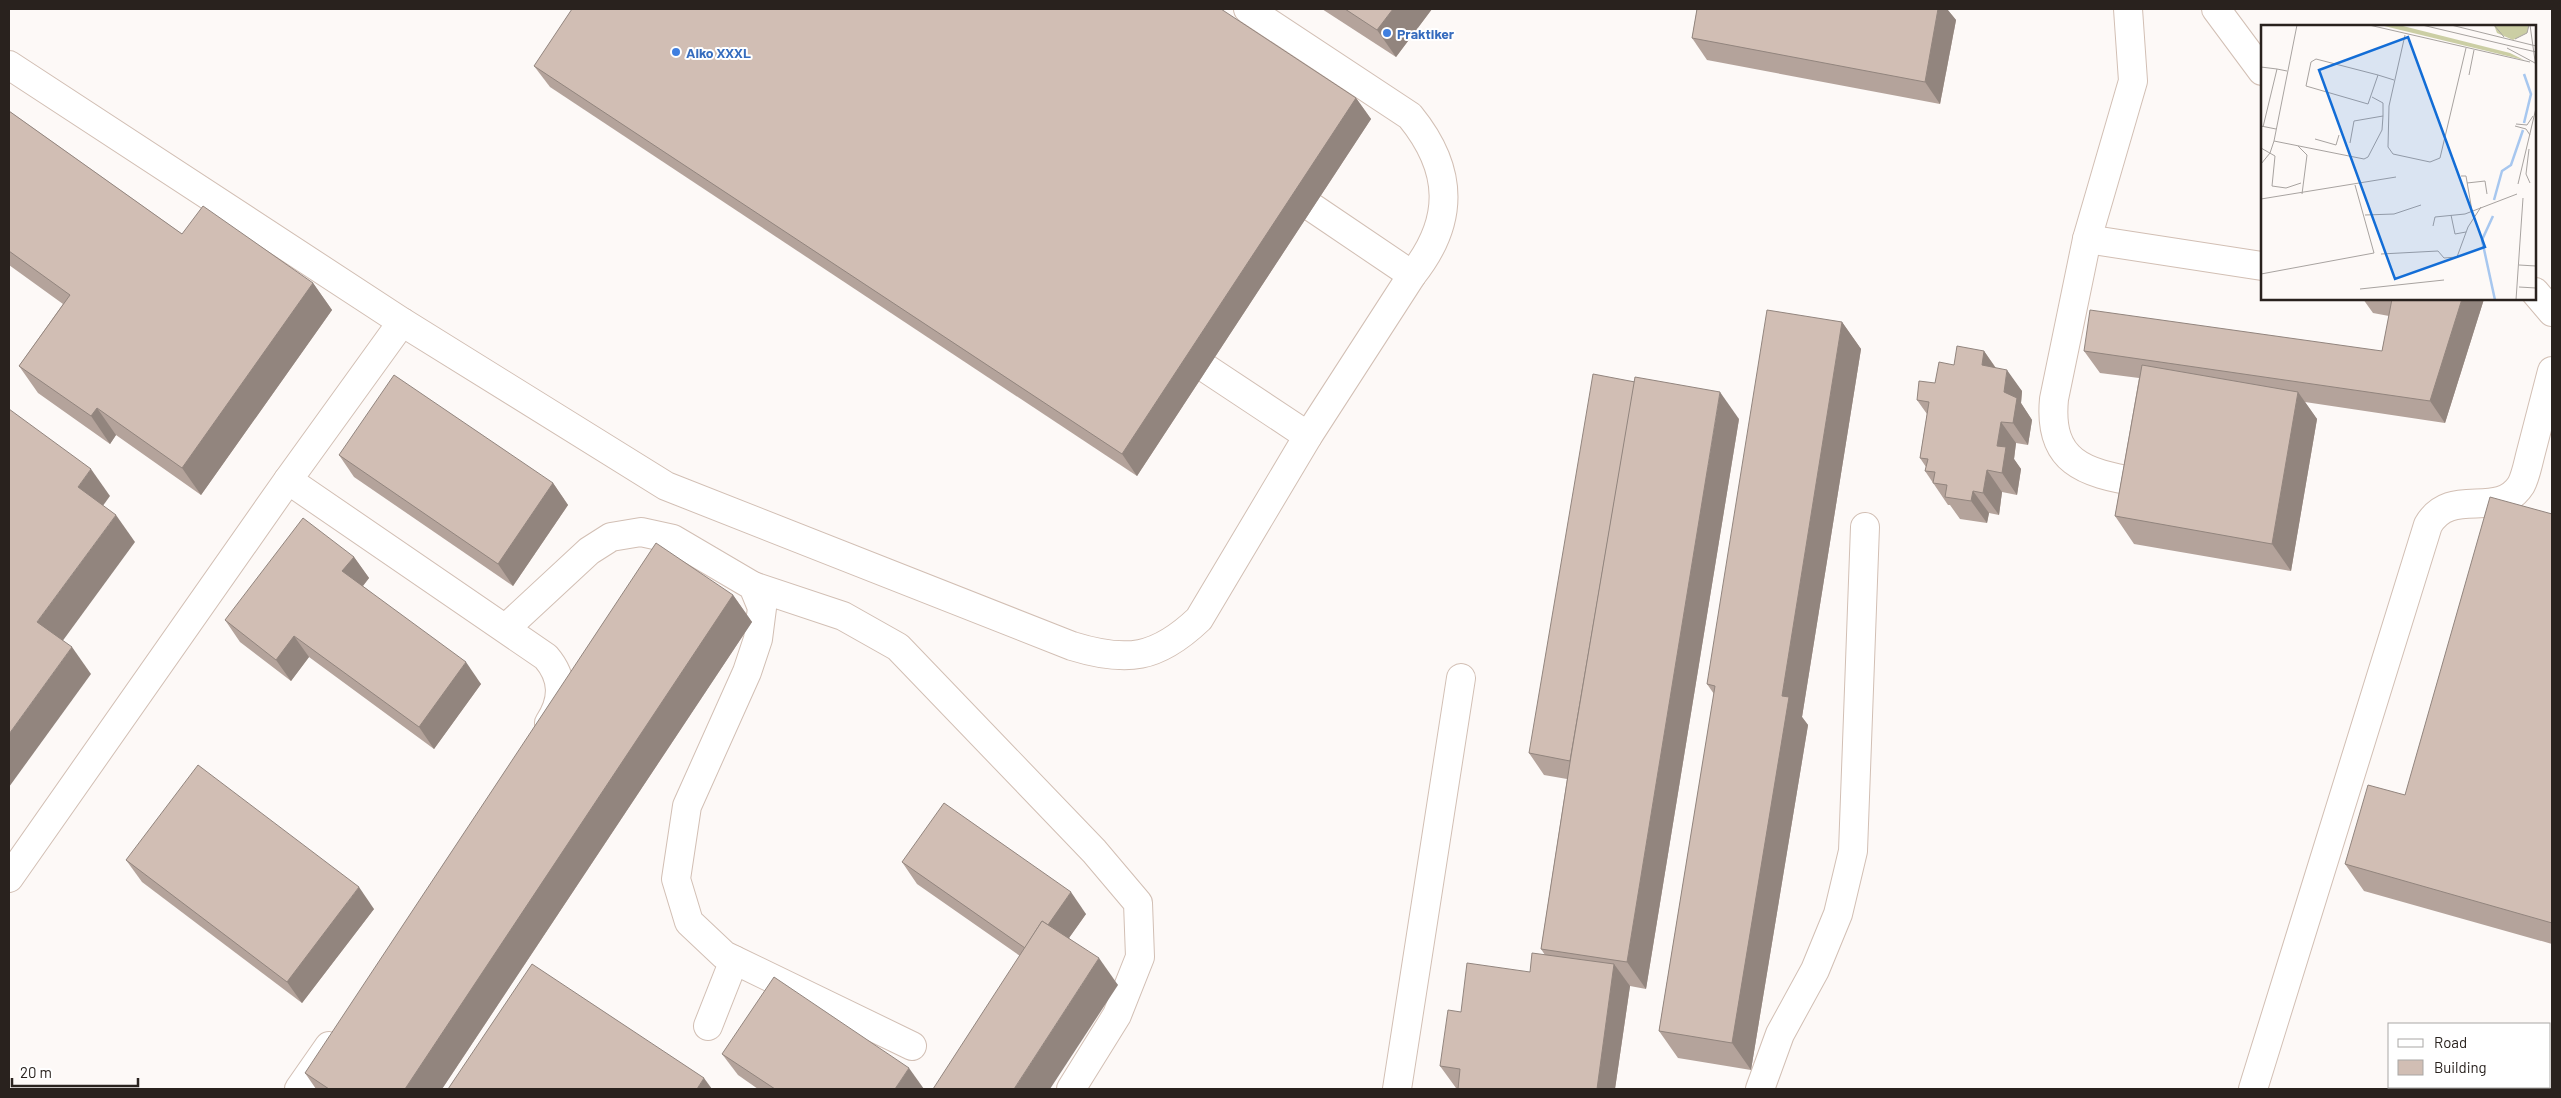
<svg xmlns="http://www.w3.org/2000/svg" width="2561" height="1098" font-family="Barlow,sans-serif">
	<rect width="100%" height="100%" fill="#fdf9f7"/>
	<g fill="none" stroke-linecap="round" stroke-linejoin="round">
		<g stroke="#d2bfb4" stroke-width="30">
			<g id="minor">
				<path d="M2128,9L2133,81L2087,239L2054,399C2048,462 2084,473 2138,482"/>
				<path d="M2216,9L2262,71"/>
				<path d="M9,65L402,322L666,486L1072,646C1127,663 1157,659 1199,619L1308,436L1412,275C1455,221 1454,170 1410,116L1248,9"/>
				<path d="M1313,208L1412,275"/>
				<path d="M2087,239L2262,266"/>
				<path d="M2535,292L2552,312"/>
				<path d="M1207,369L1308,436"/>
				<path d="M288,480L546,657C564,678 564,700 549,723"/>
				<path d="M753,586L843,616L898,647L1094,851L1138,903L1140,957L1117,1015L1071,1089"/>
				<path d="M506,628L589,551L611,537L641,532L673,539L753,586L762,608L758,639L747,672L687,806L676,879L689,922L724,955L912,1046"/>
				<path d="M9,878L288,480L402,322"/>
				<path d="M708,1026L734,960"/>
				<path d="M299,1089L329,1046"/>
				<path d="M1397,1089L1461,678"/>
				<path d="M1760,1089L1780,1034L1815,970L1838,914L1853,851L1865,527"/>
				<path d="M2253,1089L2428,525C2451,485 2498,521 2521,485C2526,476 2528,463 2531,452C2538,425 2545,398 2552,371"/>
			</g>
		</g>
		<use href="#minor" stroke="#fff" stroke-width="28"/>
	</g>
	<g fill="#b4a39b">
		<path d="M1322,9H1432L1396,57Z"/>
		<path d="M1697,9H1947L1956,20L1940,104L1707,60L1692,38Z"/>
		<path d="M534,66L1356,98L1371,119L1137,476L550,87Z"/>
		<path d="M9,111L182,234L313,283L332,310L201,495L116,435L110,444L38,393L19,366L63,304L9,265Z"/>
		<path d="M2363,299H2484L2445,423L2305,402L2317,419L2291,571L2134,544L2115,516L2139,378L2100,373L2084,351H2382L2389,316L2373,313Z"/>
		<path d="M1842,322L1861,349L1802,717L1808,725L1751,1070L1678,1058L1659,1031L1714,694L1707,684Z"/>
		<path d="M1984,351L1996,368L2022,391L2021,403L2032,420L2028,445L2016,443L2014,459L2021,469L2017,495L2002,492L1999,515L1989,513L1987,523L1960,519L1950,505H1948L1925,471L1926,467L1920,458L1927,414L1917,400L1954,365Z"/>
		<path d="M1739,419L1646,989L1630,986L1615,1089H1458V1088H1456L1440,1066L1461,1012L1530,972L1545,955L1541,949L1567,779L1544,775L1529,753Z"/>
		<path d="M339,455L553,483L568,505L513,586L354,477Z"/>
		<path d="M2552,514V944L2364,891L2345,864L2405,795Z"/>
		<path d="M354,557L369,578L363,586L481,684L434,749L309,657L291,681L240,642L225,620Z"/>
		<path d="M733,595L752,622L442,1089H316L305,1073Z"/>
		<path d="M126,860L374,909L302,1003L142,882Z"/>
		<path d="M902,862L1086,914L1069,938L1118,985L1020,956L917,884Z"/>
		<path d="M722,1054L924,1089H758L738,1075Z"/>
	</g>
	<g fill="#92857e">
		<path d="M1393,9H1432L1396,57L1377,30Z"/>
		<path d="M1938,9H1947L1956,20L1940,104L1925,82Z"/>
		<path d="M1356,98L1371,119L1137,476L1122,454Z"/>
		<path d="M313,283L332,310L201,495L182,468Z"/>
		<path d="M2462,299H2484L2445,423L2430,401Z"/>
		<path d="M1842,322L1861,349L1802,717L1808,725L1751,1070L1732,1043L1782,696Z"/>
		<path d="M1984,351L1999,373L1982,365Z"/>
		<path d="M2007,370L2022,391L2021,403L2032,420L2028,445L2013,423L2004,392Z"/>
		<path d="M1720,392L1739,419L1646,989L1627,962Z"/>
		<path d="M2298,392L2317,419L2291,571L2272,544Z"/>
		<path d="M97,408L116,435L110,444L91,416Z"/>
		<path d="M2001,422L2016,443L2014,459L2021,469L2017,495L2002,473L1997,446Z"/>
		<path d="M91,469L110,496L97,514L78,487Z"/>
		<path d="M1987,470L2002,492L1999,515L1983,493Z"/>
		<path d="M553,483L568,505L513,586L498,564Z"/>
		<path d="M1973,491L1989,513L1987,523L1971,501Z"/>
		<path d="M116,515L135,542L56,650L37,622Z"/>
		<path d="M354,557L369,578L358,592L342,571Z"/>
		<path d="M733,595L752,622L442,1089H405Z"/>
		<path d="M294,636L309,657L291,681L276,660Z"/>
		<path d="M72,647L91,674L9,787V734Z"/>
		<path d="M466,662L481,684L434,749L419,727Z"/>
		<path d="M359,887L374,909L302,1003L287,982Z"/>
		<path d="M1071,892L1086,914L1044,973L1029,951Z"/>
		<path d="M1099,958L1118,985L1050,1089H1014Z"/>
		<path d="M1614,964L1630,986L1615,1089H1597Z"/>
		<path d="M909,1068L924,1089H895Z"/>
		<path d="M704,1078L712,1089H697Z"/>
	</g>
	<g fill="#d1beb4" stroke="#92857e">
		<path d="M572,9H1221L1356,98L1122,454L534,66Z"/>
		<path d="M1345,9H1393L1377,30Z"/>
		<path d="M1697,9H1938L1925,82L1692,38Z"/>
		<path d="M9,111L182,234L203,206L313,283L182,468L97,408L91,416L19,366L70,295L9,251Z"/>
		<path d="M2390,299H2462L2430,401L2084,351L2090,310L2382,351L2392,299Z"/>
		<path d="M1767,310L1842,322L1782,696L1789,697L1732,1043L1659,1031L1715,686L1707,684Z"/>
		<path d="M1957,346L1984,351L1982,365L2007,370L2004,392L2017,398L2013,423L2001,422L1997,446L2006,447L2002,473L1987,470L1983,493L1973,491L1971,501L1945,497L1947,485L1933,483L1935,472L1925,471L1928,459L1920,458L1929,402L1917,400L1919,381L1935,383L1939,362L1954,365Z"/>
		<path d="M2142,365L2298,392L2272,544L2115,516Z"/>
		<path d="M1593,374L1635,382L1570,761L1529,753Z"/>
		<path d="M394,375L553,483L498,564L339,455Z"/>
		<path d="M1635,377L1720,392L1627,962L1541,949L1571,756Z"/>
		<path d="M9,409L91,469L78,487L116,515L37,622L72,647L9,734Z"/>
		<path d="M2490,497L2552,514V923L2345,864L2368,785L2405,795Z"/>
		<path d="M303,518L354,557L342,571L466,662L419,727L294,636L276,660L225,620Z"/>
		<path d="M656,543L733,595L405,1089H329L305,1073Z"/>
		<path d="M198,765L359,887L287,982L126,860Z"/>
		<path d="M944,803L1071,892L1048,925L1042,921L1025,948L902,862Z"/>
		<path d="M1042,921L1099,958L1014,1089H933Z"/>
		<path d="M1532,953L1614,964L1597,1089H1458L1460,1069L1440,1066L1448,1010L1461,1012L1467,963L1530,972Z"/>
		<path d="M532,964L704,1078L697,1089H448Z"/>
		<path d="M774,977L909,1068L895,1089H775L722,1054Z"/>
	</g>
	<g fill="#3f7fe0" stroke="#fff" stroke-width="2">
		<circle cx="1387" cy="33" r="5"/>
		<circle cx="676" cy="52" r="5"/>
	</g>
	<g text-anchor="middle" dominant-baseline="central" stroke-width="4" stroke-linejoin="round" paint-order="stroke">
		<g font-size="14" font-weight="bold" fill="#366cbe" stroke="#fff" text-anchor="start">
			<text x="1397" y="33">Praktiker</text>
			<text x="686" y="52">Aiko XXXL</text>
		</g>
	</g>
	<g transform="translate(2261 25)">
		<rect width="275" height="275" fill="#fdf9f7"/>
		<path d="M233,0H268L266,8L252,15L236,8Z" fill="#cbcea4"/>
		<path d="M119,0H138L249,28L263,35Z" fill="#cbcea4"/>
		<path fill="none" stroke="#a7c7ef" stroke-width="2.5" d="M263,98L270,69L263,49M233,175L241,146L250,140L262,105M232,191L221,215L234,275"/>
		<path fill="none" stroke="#a8a3a0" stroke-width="1" d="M108,0L269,37M161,0L275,27M190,0L275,21M233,0L243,12M269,0L275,43M144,10L128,81L127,122L132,129L169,137L179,133L205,23M254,14L266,8L268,0M246,23L274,38M0,42L16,44M117,50L107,79L45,61L50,37L55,34L117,50L133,55M208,50L213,25M255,99L266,100L272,91M0,101L15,104M254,101L265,104L269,110M2,102L16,44L26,46M54,114L75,120L78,110M13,116L103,134L107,132L121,105L122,91M89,118L93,96L122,91V78L111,72M37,121L46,130L41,169M0,123L14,131L11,161L25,163L40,158M268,124L265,149L269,158M0,139L9,128L13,116L36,0M200,151H205L211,186M206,158L224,156L226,169M257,159L275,83M0,174L135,152M104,190L133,189L160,180M190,190L194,209L205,207M172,201L174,192L204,189L256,169M120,229L177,226L183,233L196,232L207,202L220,182M258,240L275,241M0,249L113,228L94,160M258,262L275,263M99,264L183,255M255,275L262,173"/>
		<path fill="#136dd6" fill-opacity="0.15" stroke="#136dd6" stroke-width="2.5" d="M147,12L224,222L134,254L58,45Z"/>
		<rect width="275" height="275" fill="none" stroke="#29221e" stroke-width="2.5"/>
	</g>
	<rect width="2561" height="1098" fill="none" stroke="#29221e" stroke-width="20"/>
	<rect x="2388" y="1023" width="162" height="65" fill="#ffffff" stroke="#a9a7a5"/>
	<rect x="2398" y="1039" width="25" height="8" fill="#ffffff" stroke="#a9a7a5"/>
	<text x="2434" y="1048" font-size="15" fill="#29221e">Road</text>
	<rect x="2398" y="1060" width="25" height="15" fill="#d1beb4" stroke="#a9a7a5"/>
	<text x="2434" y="1073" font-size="15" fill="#29221e">Building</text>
	<path d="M12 1078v8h126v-8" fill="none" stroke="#29221e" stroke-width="2.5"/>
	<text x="20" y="1078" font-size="15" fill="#29221e" stroke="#ffffff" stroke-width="4" paint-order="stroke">20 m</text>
</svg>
